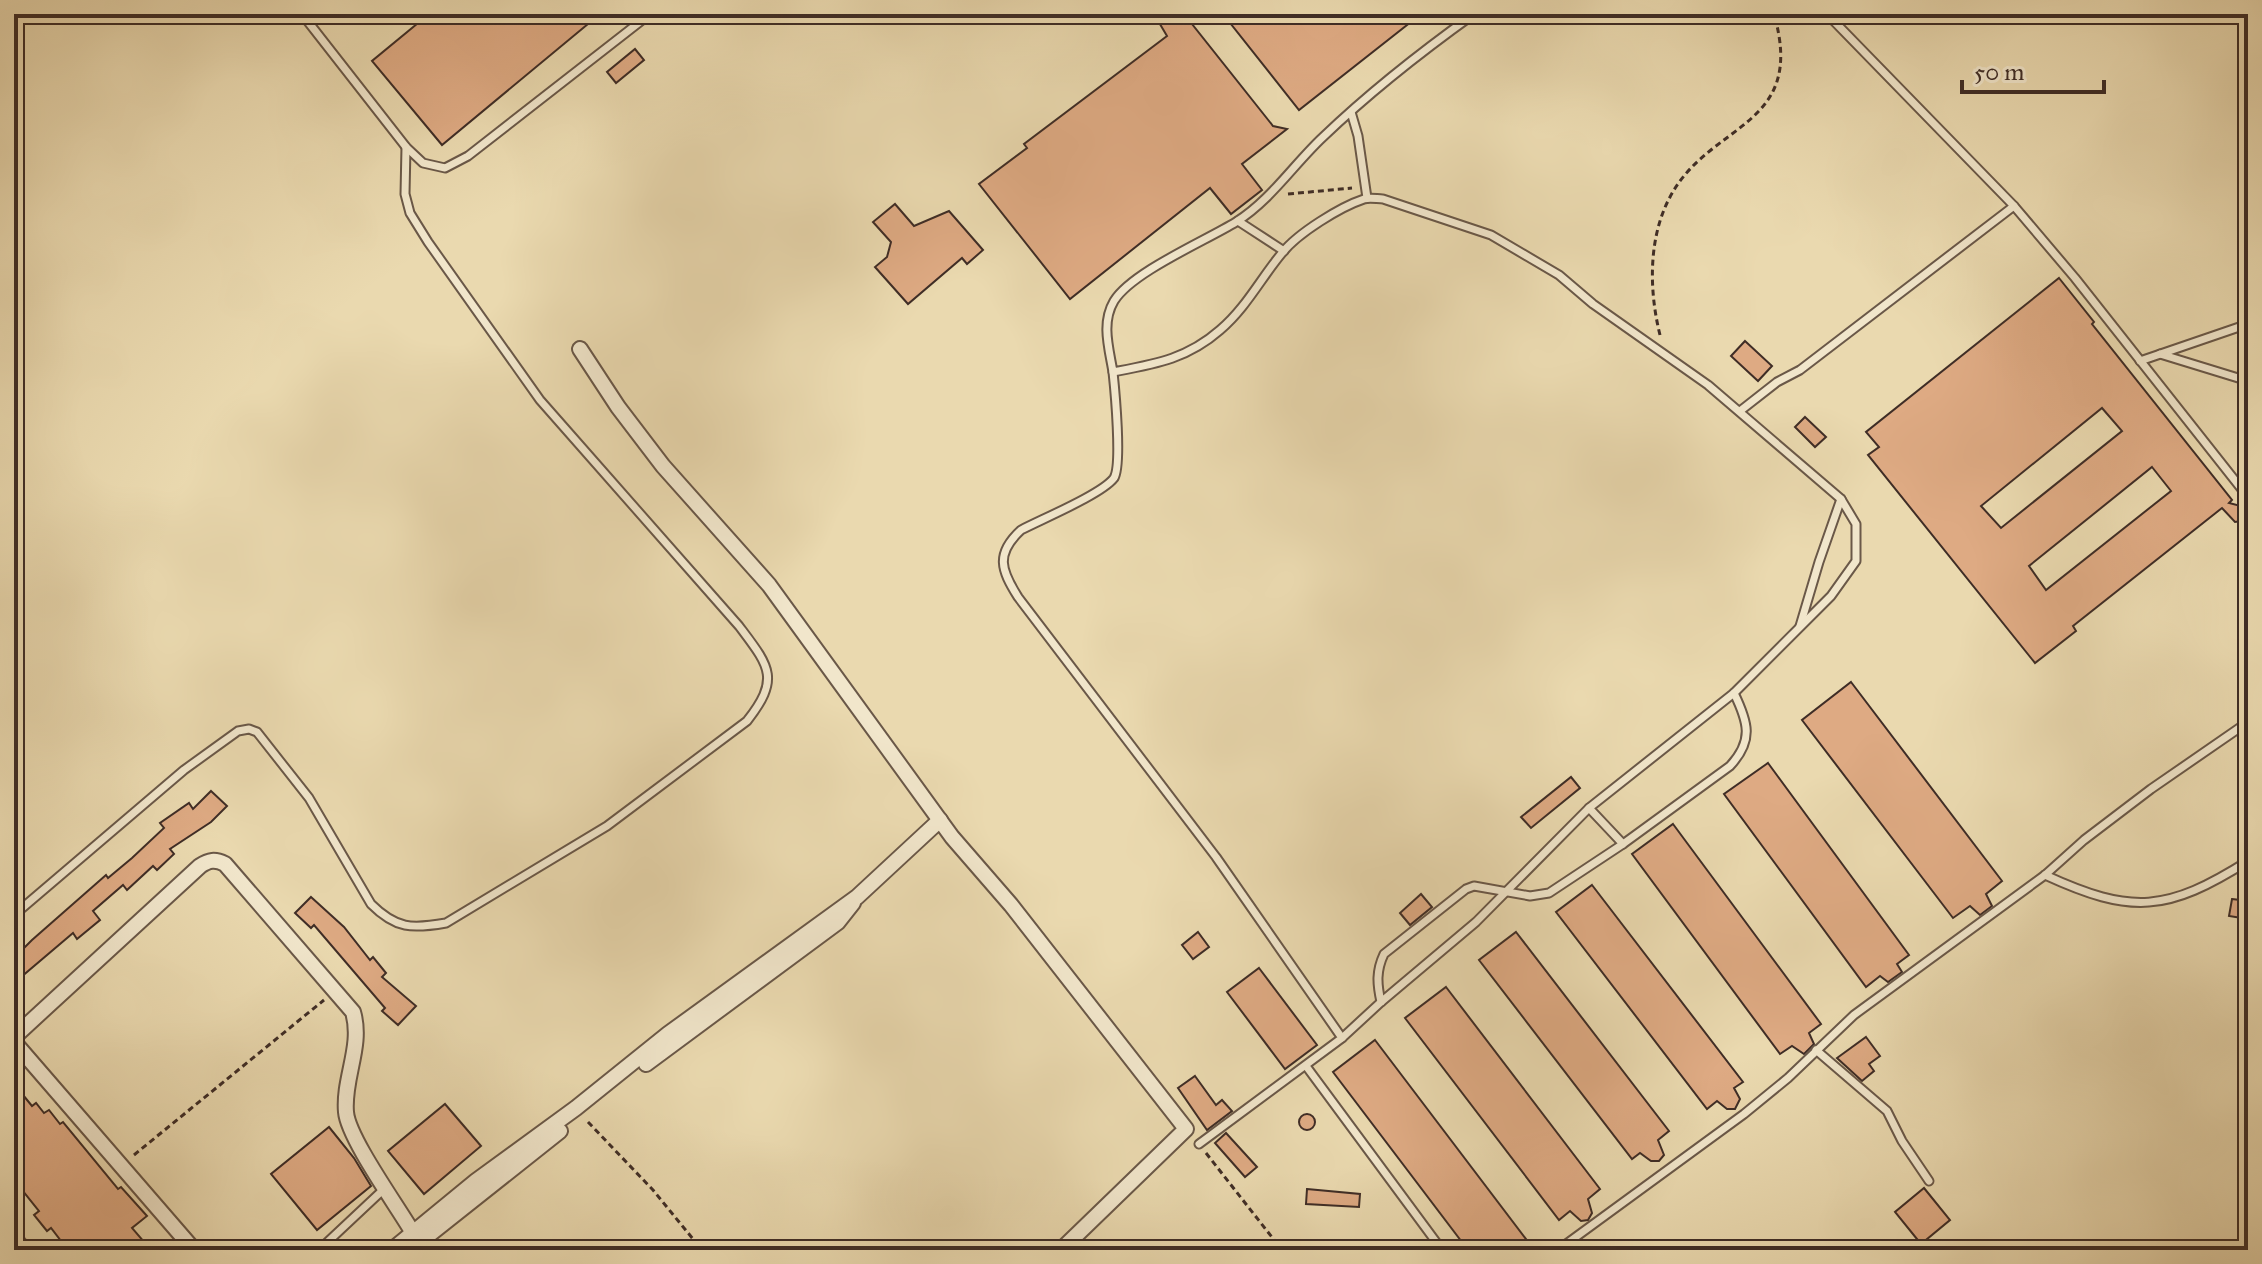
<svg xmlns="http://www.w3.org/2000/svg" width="2262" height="1264" font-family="'IM FELL Great Primer',serif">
	<rect width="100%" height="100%" fill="#ead9af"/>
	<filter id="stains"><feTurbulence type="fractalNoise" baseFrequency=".0025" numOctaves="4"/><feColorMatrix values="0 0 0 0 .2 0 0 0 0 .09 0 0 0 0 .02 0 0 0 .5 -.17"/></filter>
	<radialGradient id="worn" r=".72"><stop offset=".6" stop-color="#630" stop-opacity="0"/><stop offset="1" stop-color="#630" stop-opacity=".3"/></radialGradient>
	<g fill="#deaa83" stroke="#3f2d26" stroke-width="2" fill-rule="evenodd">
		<path d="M429,14H600L442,145L372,61Z"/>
		<path d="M1154,14H1184L1273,126L1287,129L1242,164L1262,190L1231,214L1210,188L1070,299L979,184L1027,148L1024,144L1167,36Z"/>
		<path d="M1223,14H1421L1299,110Z"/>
		<path d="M635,49L644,60L616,83L607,72Z"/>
		<path d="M895,204L914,226L949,211L983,250L967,264L962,258L908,304L875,267L887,257L891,242L873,222Z"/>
		<path d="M2059,278L2094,322L2092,324L2232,500L2229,503L2241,506L2244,514L2241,521L2235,522L2222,508L2073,626L2076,631L2035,663L1868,455L1879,447L1866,432ZM2102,408L2122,431L2001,528L1981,506ZM2152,467L2171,491L2046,590L2029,566Z"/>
		<path d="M1745,341L1772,366L1758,381L1731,356Z"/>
		<path d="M1805,417L1826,437L1815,447L1795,427Z"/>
		<path d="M1851,682L2002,881L1986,894L1992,906L1980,915L1970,906L1953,918L1802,720Z"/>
		<path d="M1768,763L1909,955L1897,964L1902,972L1888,982L1880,976L1866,987L1724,794Z"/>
		<path d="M1571,777L1580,788L1531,828L1521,817Z"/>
		<path d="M211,791L227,806L211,822L170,849L174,854L157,870L153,866L127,890L123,885L93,911L100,920L77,939L73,933L14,983V958L32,940L106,875L108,878L132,858L164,828L160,823L189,803L193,809Z"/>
		<path d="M1673,824L1821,1024L1809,1033L1814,1044L1804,1054L1792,1046L1780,1054L1632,854Z"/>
		<path d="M1592,885L1743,1082L1734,1088L1740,1099L1735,1109H1727L1717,1101L1707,1109L1556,912Z"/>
		<path d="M1421,894L1432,907L1410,925L1400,913Z"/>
		<path d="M311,897L344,927L370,960L373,957L386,973L382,977L416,1006L398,1025L382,1011L385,1008L314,925L311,928L295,913Z"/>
		<path d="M2232,899L2248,901V919L2229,916Z"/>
		<path d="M1198,932L1209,947L1193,959L1182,945Z"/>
		<path d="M1516,932L1669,1131L1658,1140L1664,1155L1659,1161H1651L1640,1153L1632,1159L1479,960Z"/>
		<path d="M1259,968L1317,1045L1285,1069L1227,992Z"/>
		<path d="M1446,987L1600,1189L1588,1199L1592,1213L1588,1220L1581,1221L1570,1211L1559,1220L1405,1018Z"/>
		<path d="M1866,1037L1880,1056L1869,1064L1874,1071L1862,1081L1837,1058Z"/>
		<path d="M1375,1040L1529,1243L1520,1250H1468L1333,1072Z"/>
		<path d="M1195,1076L1216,1105L1222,1100L1232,1111L1207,1130L1178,1088Z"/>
		<path d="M14,1084L32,1106L36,1103L44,1113L49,1110L60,1124L63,1122L118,1189L121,1187L147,1216L132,1228L151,1250H68L51,1228L47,1231L34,1215L39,1211L14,1180Z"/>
		<path d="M445,1104L481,1146L424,1194L388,1151Z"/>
		<circle cx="1307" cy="1122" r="8"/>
		<path d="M329,1127L354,1158L371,1186L317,1230L271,1174Z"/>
		<path d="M1226,1133L1257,1167L1245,1177L1215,1143Z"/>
		<path d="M1924,1188L1950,1220L1921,1244L1895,1212Z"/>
		<path d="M1307,1189L1360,1194L1359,1207L1306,1204Z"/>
	</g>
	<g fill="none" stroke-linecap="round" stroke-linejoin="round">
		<g stroke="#6a5848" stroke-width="11">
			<g id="lane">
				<path d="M302,14L406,147L423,163L445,168L468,156L650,14"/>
				<path d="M1827,14L2014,206L2075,278L2248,497"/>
				<path d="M1351,112L1358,136L1367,198"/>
				<path d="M1238,221L1284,251"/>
				<path d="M2160,354L2248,381"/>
				<path d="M2140,361L2248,324"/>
				<path d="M1113,372C1115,391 1122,465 1114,478C1102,494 1042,519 1021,530C995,554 1001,570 1018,597L1216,857L1342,1038L1199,1144"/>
				<path d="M1740,411L1777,382L1800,370L2014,206"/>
				<path d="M1800,626L1819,562L1841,499"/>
				<path d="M1589,808L1623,844"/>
				<path d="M2045,875C2132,915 2167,912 2248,861"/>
				<path d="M14,915L184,770L238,731L249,729L257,732L309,798L371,904C396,929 412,929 446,923L607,826L747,721C781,678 769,666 739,626L540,400L428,242L410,213L405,194L406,147"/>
				<path d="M1381,1002C1377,984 1376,971 1384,954L1466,889L1474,886L1530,896L1549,893L1623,844L1730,766C1754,740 1748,722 1734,693"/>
				<path d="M1342,1038L1381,1002L1476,922L1589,808L1734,693L1831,596L1856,561V524L1841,499L1708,385L1593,304L1559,275L1491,235L1383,199C1377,199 1370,197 1364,199C1340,207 1298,233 1282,253C1261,278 1246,308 1220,330C1187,359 1155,364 1113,372C1109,348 1101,323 1114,301C1132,272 1205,241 1236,222C1271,200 1294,164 1323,137C1370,92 1421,52 1474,14"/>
				<path d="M1816,1050L1887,1111L1902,1141L1929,1181"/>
				<path d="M1306,1066L1442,1250"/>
				<path d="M319,1250L384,1189"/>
				<path d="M1199,1250L1203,1248"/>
				<path d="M1558,1250L1744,1114L1788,1078L1854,1015L2045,875L2084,840L2151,789L2248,722"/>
			</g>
		</g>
		<g stroke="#6a5848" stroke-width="18">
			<g id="street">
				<path d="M580,349L618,407L663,466L769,585L952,837L1011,905L1186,1129L1061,1250"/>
				<path d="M14,1037L200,866C209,860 215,859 225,864L353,1012C363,1046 343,1078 346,1112C348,1138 398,1207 413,1233"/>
				<path d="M14,1042L194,1250"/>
				<path d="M646,1064L838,922L853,903"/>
				<path d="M14,1238L24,1250"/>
				<path d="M392,1250L476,1181L576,1108L668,1034L857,897L940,820"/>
				<path d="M410,1250L560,1131"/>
			</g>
		</g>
		<g stroke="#3f2d26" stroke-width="3" stroke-dasharray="6 4" stroke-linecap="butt">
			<path d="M1288,194L1352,188"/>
			<path d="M1660,335C1649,291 1648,238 1670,197C1710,121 1807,129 1774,14"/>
			<path d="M588,1122L653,1190L702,1250"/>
			<path d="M1206,1153L1282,1250"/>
			<path d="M134,1155L324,1000"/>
		</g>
		<use href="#lane" stroke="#f1e6cb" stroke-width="7"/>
		<use href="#street" stroke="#f1e6cb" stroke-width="14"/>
	</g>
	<rect width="2262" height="1264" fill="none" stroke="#ead9af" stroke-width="48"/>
	<rect x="16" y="16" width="2230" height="1232" fill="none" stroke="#3f2d26" stroke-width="4"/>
	<rect x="24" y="24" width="2214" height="1216" fill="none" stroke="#3f2d26" stroke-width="2"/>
	<path d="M1962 80v12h142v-12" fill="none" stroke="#3f2d26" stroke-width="4"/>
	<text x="1974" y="80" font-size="24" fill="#3f2d26" stroke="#f1e6cb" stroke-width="6" paint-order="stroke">50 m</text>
	<rect width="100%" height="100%" filter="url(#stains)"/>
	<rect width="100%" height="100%" fill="url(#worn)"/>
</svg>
